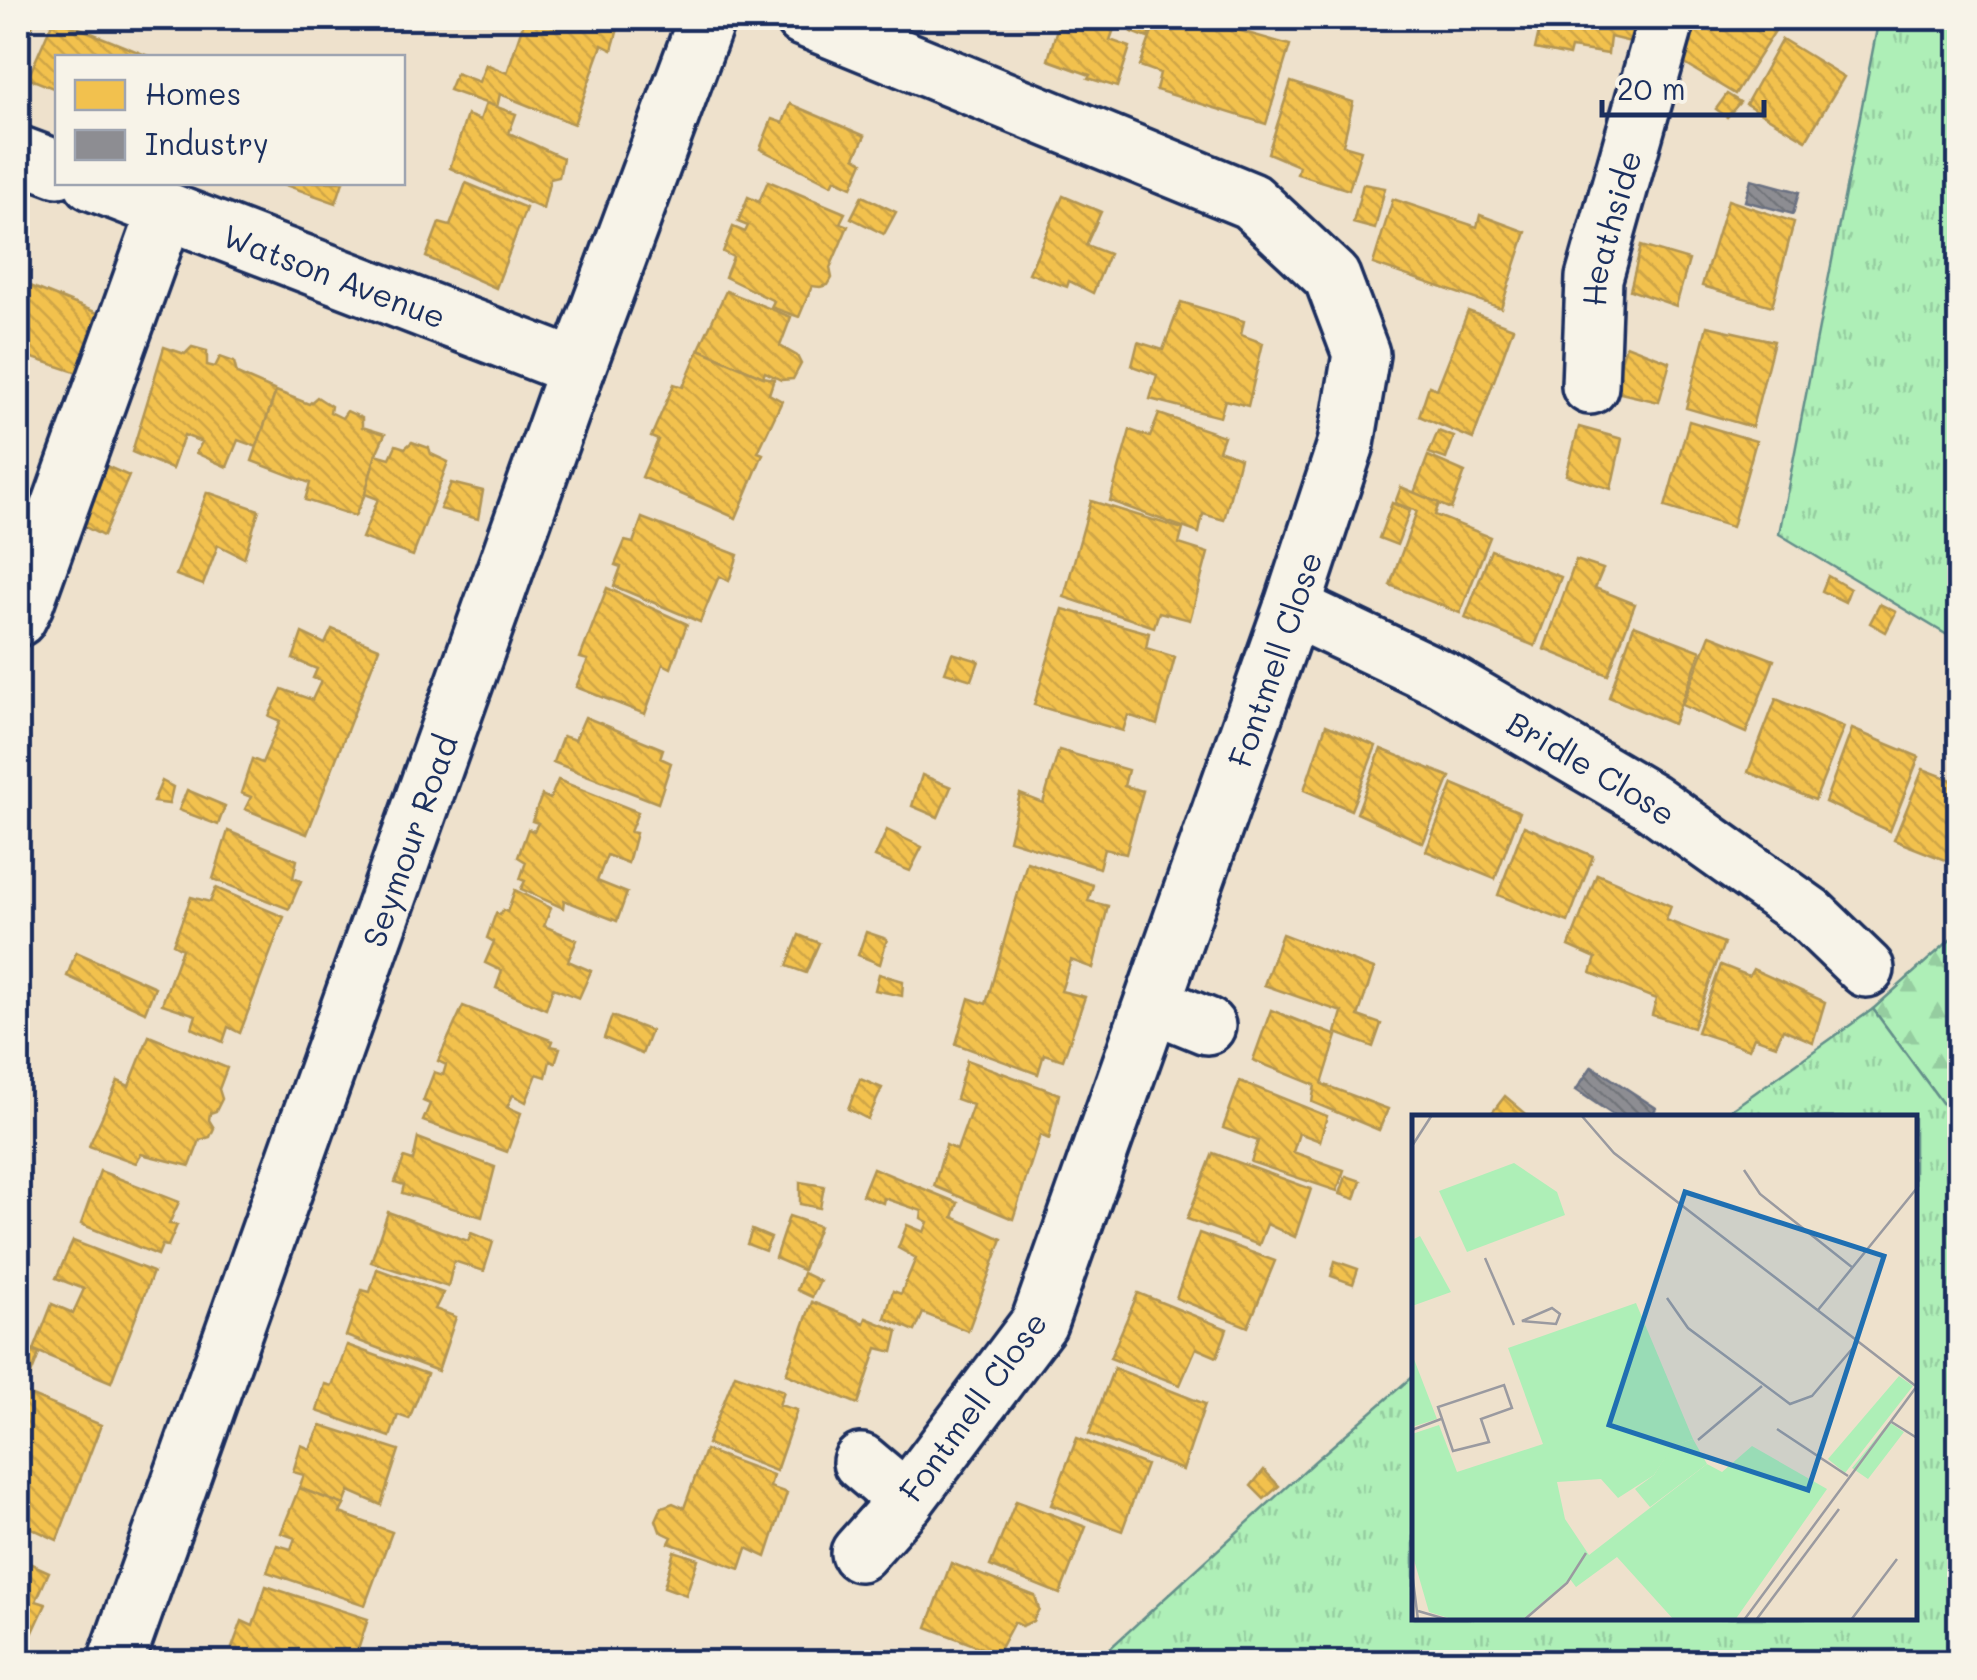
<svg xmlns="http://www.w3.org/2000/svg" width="1977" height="1680" font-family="Mali,sans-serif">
	<defs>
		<pattern id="forest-firs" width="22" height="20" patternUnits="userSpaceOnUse" patternTransform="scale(2.5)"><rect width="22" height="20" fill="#aeefb7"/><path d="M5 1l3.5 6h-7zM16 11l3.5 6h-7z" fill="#95cda0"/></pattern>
		<pattern id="park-tufts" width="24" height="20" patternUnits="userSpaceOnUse" patternTransform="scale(2.5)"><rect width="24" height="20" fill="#aeefb7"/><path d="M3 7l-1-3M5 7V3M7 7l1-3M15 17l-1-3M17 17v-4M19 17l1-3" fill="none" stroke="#95cda0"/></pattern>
		<pattern id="homes-back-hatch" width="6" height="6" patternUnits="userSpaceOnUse" patternTransform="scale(2.5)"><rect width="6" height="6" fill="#f2c14e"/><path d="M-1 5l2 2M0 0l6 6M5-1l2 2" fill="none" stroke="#cfa646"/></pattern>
		<pattern id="industry-back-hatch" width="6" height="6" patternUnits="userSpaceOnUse" patternTransform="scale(2.5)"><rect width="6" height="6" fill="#8d8d92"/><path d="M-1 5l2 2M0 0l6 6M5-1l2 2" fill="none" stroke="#72747a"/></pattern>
	</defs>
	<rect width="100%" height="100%" fill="#eee1cc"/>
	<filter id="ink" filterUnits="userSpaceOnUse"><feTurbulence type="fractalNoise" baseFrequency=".01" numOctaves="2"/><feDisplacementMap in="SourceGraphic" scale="20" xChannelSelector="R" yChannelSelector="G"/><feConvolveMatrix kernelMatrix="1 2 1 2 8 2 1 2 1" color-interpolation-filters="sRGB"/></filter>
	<g filter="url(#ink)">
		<path fill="url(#forest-firs)" stroke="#648f8a" stroke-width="2.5" d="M1959,932V1126L1873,1009Z"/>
		<g fill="url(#park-tufts)" stroke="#648f8a" stroke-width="2.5">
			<path d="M1879,18H1959V642L1779,534Z"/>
			<path d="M1873,1009L1959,1126V1662H1095L1315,1461L1414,1375V1618H1914V1118L1721,1117Z"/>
		</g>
		<g fill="url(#homes-back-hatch)" stroke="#b29553" stroke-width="2.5">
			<path d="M18,18H35L18,65Z"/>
			<path d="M54,18L153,58H58V90L28,78Z"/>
			<path d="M525,18H621L612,50L602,45L574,124L500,94L497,107L449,90L456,73L479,82L486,64L507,73Z"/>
			<path d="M1060,18H1118L1110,40L1130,47L1117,87L1088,78L1090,75L1048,60Z"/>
			<path d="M1136,18H1153L1148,38L1132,32Z"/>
			<path d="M1157,18H1195L1290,45L1266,124L1156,90L1160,73L1140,66Z"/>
			<path d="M1542,18H1646L1639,44L1610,37L1608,54L1571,48L1569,56L1535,49Z"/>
			<path d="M1686,18H1770L1780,23L1735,94L1675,58Z"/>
			<path d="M1782,39L1844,77L1806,140L1746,104Z"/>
			<path d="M1291,82L1353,102L1343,145L1361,150L1349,190L1297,174L1299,166L1268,153Z"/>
			<path d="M1727,94L1740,102L1727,117L1716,109Z"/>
			<path d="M486,103L516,114L509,133L563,158L559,177L550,179L543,209L450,168L467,115L480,120Z"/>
			<path d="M790,104L865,136L855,157L863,162L852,187L835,179L832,185L760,149L772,119L783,123Z"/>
			<path d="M768,181L845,213L840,223L848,226L830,268L832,278L828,285L820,287L812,286L799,317L771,307L774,301L725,277L733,257L723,252L733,227L745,232L748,226L738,222L748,197L759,202Z"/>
			<path d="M277,182H343L336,203Z"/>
			<path d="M466,183L526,208L496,288L426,257L439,223L450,226Z"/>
			<path d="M1363,184L1385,188L1375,229L1353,223Z"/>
			<path d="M862,196L896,212L884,234L851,218Z"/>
			<path d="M1063,196L1101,212L1086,245L1109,254L1093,293L1069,281L1067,287L1029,273Z"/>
			<path d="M1393,199L1477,227L1480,215L1526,232L1501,308L1373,264Z"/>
			<path d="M1728,200L1794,222L1772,306L1702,286Z"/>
			<path d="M1641,246L1689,260L1676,306L1630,290Z"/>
			<path d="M18,281L100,314L78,373L24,355L18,368Z"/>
			<path d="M726,291L791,317L780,346L797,356L801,364L793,379L781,380L765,372L763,377L699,349Z"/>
			<path d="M1181,302L1244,321L1241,335L1263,343L1248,406L1225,400L1220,417L1150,399L1157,375L1132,366L1138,342L1163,350Z"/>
			<path d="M1468,311L1513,328L1473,439L1419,416L1429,386L1437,389Z"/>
			<path d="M1707,326L1774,341L1752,427L1686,408Z"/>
			<path d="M1626,345L1670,362L1659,402L1612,391Z"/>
			<path d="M164,347L185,354L192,347L207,351V365L215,367L220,357L234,362L237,374L276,391L257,447L238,440L227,467L196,453L202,442L184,435L172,469L132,452Z"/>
			<path d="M699,349L763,377L774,379L769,394L782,401L758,452L763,454L736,518L642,477L658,440L651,437L674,384L683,387Z"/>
			<path d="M276,391L309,404L317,397L331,406L330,412L342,418L347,411L362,418V427L385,434L376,454L365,494L355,516L305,500L310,483L252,461Z"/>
			<path d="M1159,414L1224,436L1219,450L1240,458L1224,520L1203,514L1199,533L1110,501L1130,430L1150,437Z"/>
			<path d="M1689,421L1756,441L1732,527L1665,507Z"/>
			<path d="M1579,427L1622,439L1611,489L1566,475Z"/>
			<path d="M1438,431L1454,437L1446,459L1429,453Z"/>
			<path d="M412,442L429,448L431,454L448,462L413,556L362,538L378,499L365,494L376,454L390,458L396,445L405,448Z"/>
			<path d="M1428,456L1465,472L1451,509L1414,493Z"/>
			<path d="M106,466L129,476L103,536L83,526Z"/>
			<path d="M451,483L483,491L478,519L440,509Z"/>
			<path d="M1401,487L1439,503L1435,515L1490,537L1460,613L1390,585L1417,511L1395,503Z"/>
			<path d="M207,492L259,510L244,558L218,545L203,585L176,575Z"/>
			<path d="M1091,501L1183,529L1179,544L1208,553L1190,620L1159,612L1154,627L1064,597Z"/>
			<path d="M1392,503L1410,511L1397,545L1379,538Z"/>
			<path d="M642,518L738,555L729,581L719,576L700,622L614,586L621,567L615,565L625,541L633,543Z"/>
			<path d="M1491,550L1561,577L1535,646L1465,618Z"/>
			<path d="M1576,560L1603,569L1595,588L1635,604L1608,675L1544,649Z"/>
			<path d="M1828,576L1850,589L1845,602L1822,591Z"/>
			<path d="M607,588L687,624L671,668L663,664L645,714L576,687L588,660L580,658Z"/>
			<path d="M1880,604L1896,612L1886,632L1870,623Z"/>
			<path d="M1063,609L1149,633L1146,648L1175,657L1157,725L1128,715L1123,731L1034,705Z"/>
			<path d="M1634,625L1701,651L1673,724L1609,697Z"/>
			<path d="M332,629L379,648L307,834L245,809L251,797L241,793L252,759L262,763L280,721L269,716L282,689L312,700L321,681L313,678L317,669L293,659L302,633L325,644Z"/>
			<path d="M1710,635L1774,660L1746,733L1682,705Z"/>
			<path d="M952,653L979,661L972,680L945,672Z"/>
			<path d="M1776,699L1844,727L1815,800L1748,772Z"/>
			<path d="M585,717L663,749L660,758L671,763L658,803L553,762L563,736L575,740Z"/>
			<path d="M1326,725L1376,746L1351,810L1304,790Z"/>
			<path d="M1852,729L1919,757L1890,831L1825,802Z"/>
			<path d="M1381,749L1450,777L1423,843L1357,813Z"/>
			<path d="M1059,750L1128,770L1124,786L1143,791L1126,854L1104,849L1099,868L1009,840L1020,794L1043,803Z"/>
			<path d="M1923,769L1960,783V866L1894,840Z"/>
			<path d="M922,775L951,787L938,817L912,806Z"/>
			<path d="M558,780L638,812L630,832L636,833L628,863L607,855L597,881L627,893L617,921L564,900L563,908L521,889L525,881L520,879L526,862L518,857L528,829L534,831L538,823L532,821L542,795L550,799Z"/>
			<path d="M162,781L173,787L169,804L153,802Z"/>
			<path d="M1453,784L1520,812L1495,879L1426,851Z"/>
			<path d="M187,790L225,806L218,825L179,810Z"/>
			<path d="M1524,826L1593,856L1568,922L1498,895Z"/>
			<path d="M887,830L922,847L910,871L875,857Z"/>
			<path d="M228,831L297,860L293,878L301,881L289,909L213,879Z"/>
			<path d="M1027,862L1093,885L1088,901L1108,906L1093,968L1071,960L1061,991L1085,997L1063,1060L1044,1054L1038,1074L956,1044L969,998L986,1004Z"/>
			<path d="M1597,874L1671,906L1666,920L1724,943L1693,1028L1652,1015L1656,999L1591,973L1596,958L1569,946Z"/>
			<path d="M216,888L284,917L240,1033L228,1027L223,1042L192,1028L196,1015L162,1004L182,949L173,944L191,897L210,902Z"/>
			<path d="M515,890L551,908L544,926L577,940L568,961L591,971L579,998L553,988L546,1009L496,988L502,971L485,963L494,942L487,938L496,913L500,915L503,910L507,912Z"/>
			<path d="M866,932L887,939L880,964L858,955Z"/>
			<path d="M1282,934L1374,969L1358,1016L1381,1024L1373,1047L1336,1033L1342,1012L1264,985Z"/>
			<path d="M799,935L819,943L806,973L787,966Z"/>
			<path d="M76,952L155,987L145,1012L67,976Z"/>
			<path d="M1721,965L1749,976L1753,969L1825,1002L1813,1042L1783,1029L1776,1045L1754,1037L1749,1049L1697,1032Z"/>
			<path d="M879,974L903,981L902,996L875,990Z"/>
			<path d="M463,1006L553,1041L551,1046L560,1048L555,1063L550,1061L546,1077L537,1074L526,1102L513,1095L507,1107L521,1113L507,1152L423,1121L430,1104L423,1101L434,1072L443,1075L446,1065L438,1061Z"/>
			<path d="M1271,1010L1337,1036L1322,1084L1388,1109L1379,1130L1312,1102L1315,1085L1253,1060Z"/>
			<path d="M612,1016L651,1031L642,1054L604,1038Z"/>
			<path d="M149,1036L227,1068L219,1089L222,1099L216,1111L210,1113L209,1120L214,1128L210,1137L200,1140L190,1166L141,1154L136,1163L89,1146L118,1081L129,1086Z"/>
			<path d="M967,1060L1059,1094L1049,1139L1040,1135L1013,1219L934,1186L946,1145L957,1150L973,1105L956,1099Z"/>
			<path d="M860,1079L882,1088L868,1119L848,1109Z"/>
			<path d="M1240,1081L1327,1116L1320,1141L1299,1133L1293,1152L1344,1170L1337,1191L1251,1162L1258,1141L1223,1128Z"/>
			<path d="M1505,1096L1531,1118H1488Z"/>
			<path d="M418,1138L495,1167L482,1217L402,1193L404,1185L395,1182L404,1158L413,1161Z"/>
			<path d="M1213,1153L1311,1189L1295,1237L1267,1224L1259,1245L1187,1219Z"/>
			<path d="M873,1168L958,1203L953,1217L1002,1239L968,1331L923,1313L915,1331L885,1318L893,1291L901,1294L916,1258L898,1248L907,1225L924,1232L928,1222L921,1218L922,1211L884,1198L883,1203L862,1195Z"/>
			<path d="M100,1171L179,1202L169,1224L177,1225L168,1246L162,1245L158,1255L81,1224Z"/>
			<path d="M1346,1176L1361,1181L1355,1199L1340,1194Z"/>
			<path d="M800,1182L824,1186L820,1208L800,1204Z"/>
			<path d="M388,1212L468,1241L471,1233L493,1242L484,1271L454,1261L448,1287L371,1262Z"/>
			<path d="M789,1216L819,1226L803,1270L775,1258Z"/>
			<path d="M752,1230L771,1238L765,1251L747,1244Z"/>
			<path d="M1199,1233L1275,1261L1248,1327L1176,1298Z"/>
			<path d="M73,1241L153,1272L111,1382L34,1350L52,1304L73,1313L84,1289L56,1278Z"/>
			<path d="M1335,1261L1358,1269L1353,1284L1331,1276Z"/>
			<path d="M377,1269L443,1293L435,1309L456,1317L438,1371L346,1336L362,1290L370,1292Z"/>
			<path d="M803,1273L820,1281L812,1297L797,1290Z"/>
			<path d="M1138,1293L1227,1329L1217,1357L1196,1348L1180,1385L1110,1358Z"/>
			<path d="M812,1302L864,1323L866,1318L898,1331L893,1352L877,1348L858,1404L786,1374Z"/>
			<path d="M18,1345L39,1354L24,1393L18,1391Z"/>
			<path d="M347,1345L427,1374L409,1419L398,1415L390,1437L317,1411L325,1384L332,1386Z"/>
			<path d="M1114,1368L1205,1404L1183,1470L1089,1434Z"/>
			<path d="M735,1374L784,1391L779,1405L797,1410L776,1471L707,1444Z"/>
			<path d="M27,1394L101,1425L57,1540L18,1522V1469L28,1444L18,1439V1416Z"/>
			<path d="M321,1425L399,1450L381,1505L349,1491L344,1505L299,1488L304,1475L293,1472L301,1445L310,1449Z"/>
			<path d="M1077,1438L1146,1465L1122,1531L1051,1505Z"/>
			<path d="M705,1450L773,1475L770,1487L787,1493L766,1557L747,1548L740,1569L669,1543L672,1537L660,1531L656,1520L662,1507L673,1503L684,1508Z"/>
			<path d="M1264,1470L1279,1486L1264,1499L1251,1486Z"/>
			<path d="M299,1488L344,1505L340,1513L392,1532L365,1605L267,1572L277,1545L291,1549L295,1538L281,1533Z"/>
			<path d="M1016,1501L1086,1527L1060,1594L990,1566Z"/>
			<path d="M674,1551L698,1559L686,1595L664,1587Z"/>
			<path d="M18,1558L49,1572L36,1601L46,1604L33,1632L26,1627L22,1635L30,1641L20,1662H18Z"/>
			<path d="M951,1563L1035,1596L1039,1609L1033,1621L1022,1626L1014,1622L997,1654L927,1627Z"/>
			<path d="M266,1586L368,1619L354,1662H322L315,1660L314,1662H268L232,1648L242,1621L253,1626Z"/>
		</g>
		<g fill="url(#industry-back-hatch)" stroke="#6b7182" stroke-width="2.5">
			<path d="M1751,179L1799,192L1793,214L1745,201Z"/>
			<path d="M1592,1066L1656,1108L1650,1118H1618L1576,1090Z"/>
		</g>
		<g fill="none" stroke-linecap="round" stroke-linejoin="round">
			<g stroke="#1b2f5e" stroke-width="62">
				<g id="minor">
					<path d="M803,18L1251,201L1332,277L1361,354L1346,444L1292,608L1039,1323L906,1500L859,1553"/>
					<path d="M18,154L58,169"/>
					<path id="s1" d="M92,182L577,368"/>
					<path id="s2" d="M1590,386L1594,278L1667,18"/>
					<path id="s3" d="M1292,608L1444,680L1649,800L1810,915L1866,969"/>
					<path d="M18,618L25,604L166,211"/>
					<path d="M1153,1004L1207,1026"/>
					<path d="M861,1462L906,1500"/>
					<path id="s4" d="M116,1662L577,368L707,18"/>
				</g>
			</g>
			<use href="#minor" stroke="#f7f3e8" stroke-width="55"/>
		</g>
	</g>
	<g text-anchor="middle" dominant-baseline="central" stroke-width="10" stroke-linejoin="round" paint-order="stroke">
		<g font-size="32" fill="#1b2f5e" stroke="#f7f3e8">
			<text stroke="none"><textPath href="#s2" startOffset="160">Heathside</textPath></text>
			<text stroke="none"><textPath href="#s1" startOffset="260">Watson Avenue</textPath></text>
			<text transform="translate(1274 659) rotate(-71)">Fontmell Close</text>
			<text stroke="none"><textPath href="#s3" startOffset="340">Bridle Close</textPath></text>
			<text stroke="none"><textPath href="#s4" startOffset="872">Seymour Road</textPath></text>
			<text transform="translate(972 1406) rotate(-54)">Fontmell Close</text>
		</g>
	</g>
	<g transform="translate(1412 1115)">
		<rect width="505" height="505" fill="#eee1cc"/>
		<path d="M102,48L145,77L153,100L55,137L27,76Z" fill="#aeefb7"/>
		<path d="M281,324L295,349L238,392L223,374L242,360L260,331Z" fill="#aeefb7"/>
		<path d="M8,121L39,177L0,191V125ZM224,188L281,324L261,331L242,360L206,383L189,364L145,367L153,404L177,440L295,349L310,357L340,331L415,374L323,505H262L205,442L164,472L158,464L110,505H43L17,497L0,438V319L27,310L45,357L131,329L96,233ZM0,239L25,304L0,312ZM487,261L501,271L433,358L416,344ZM477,307L492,317L456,364L440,353Z" fill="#aeefb7"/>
		<path fill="none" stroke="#9a9aa0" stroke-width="2.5" d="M169,0L202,38L505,272M0,31L20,0M332,55L348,79L441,153M73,143L102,210M255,183L276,213L378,289L400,281L446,227M140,193L148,199L144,209L110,206ZM406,195L505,73M92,270L100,293L69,304L77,327L41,336L26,292ZM478,306L505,323M365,314L436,361M0,315L29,304M286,325L350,271M0,457L6,505M6,496L37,505M112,505L155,468L174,438M332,505L505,271M344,505L427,394M439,505L485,444"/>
		<path fill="#1f6fb2" fill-opacity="0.15" stroke="#1f6fb2" stroke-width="5" d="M273,77L472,141L396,375L197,310Z"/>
		<rect width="505" height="505" fill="none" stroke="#1b2f5e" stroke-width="5"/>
	</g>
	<rect width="1977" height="1680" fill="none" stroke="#f7f3e8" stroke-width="60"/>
	<rect x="30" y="30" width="1917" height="1620" fill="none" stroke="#1b2f5e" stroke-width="4" filter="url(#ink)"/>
	<rect x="55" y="55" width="350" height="130" fill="#f7f3e8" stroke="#9fa5b1" stroke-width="2.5"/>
	<rect x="75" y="80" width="50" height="30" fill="#f2c14e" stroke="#9fa5b1" stroke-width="2.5"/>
	<text x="145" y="105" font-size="30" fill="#1b2f5e">Homes</text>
	<rect x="75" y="130" width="50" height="30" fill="#8d8d92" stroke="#9fa5b1" stroke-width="2.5"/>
	<text x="145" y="155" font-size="30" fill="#1b2f5e">Industry</text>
	<path d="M1602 100v15h162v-15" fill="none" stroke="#1b2f5e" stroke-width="5"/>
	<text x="1617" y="100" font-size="30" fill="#1b2f5e" stroke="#f7f3e8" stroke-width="8" paint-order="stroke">20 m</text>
</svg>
